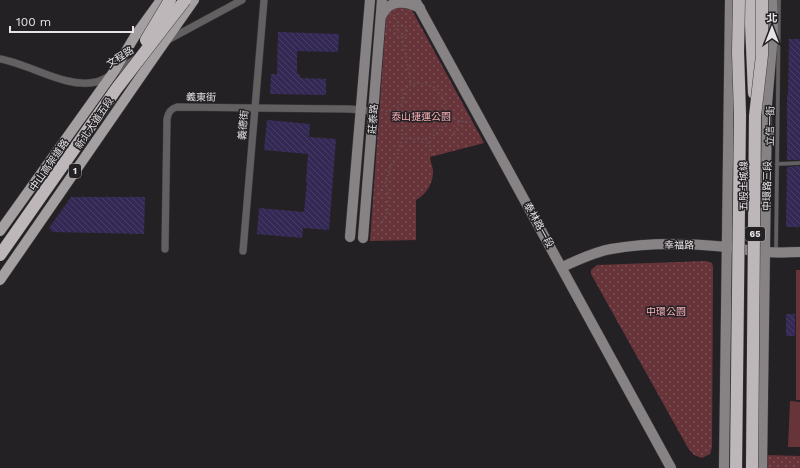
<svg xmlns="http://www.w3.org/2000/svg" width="800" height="468" font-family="'Work Sans','Noto Sans TC',sans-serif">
	<defs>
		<pattern id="park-dots" width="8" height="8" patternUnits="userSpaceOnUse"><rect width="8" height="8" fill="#67343a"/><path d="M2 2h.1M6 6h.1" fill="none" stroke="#7d5156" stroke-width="1.8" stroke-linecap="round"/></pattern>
		<pattern id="building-back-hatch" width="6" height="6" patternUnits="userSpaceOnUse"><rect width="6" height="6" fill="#342955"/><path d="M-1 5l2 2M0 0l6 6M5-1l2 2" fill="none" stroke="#483e65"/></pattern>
	</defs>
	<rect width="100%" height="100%" fill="#242125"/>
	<g fill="url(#park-dots)">
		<path d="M393,6H409L413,12L484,143L430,157C430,161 432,165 433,170C434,182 426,195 416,200V240L370,241L386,18Z"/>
		<path d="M706,261L712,263L713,267L712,447L710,454L702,458L694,455L688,448L591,274V270L597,265Z"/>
		<path d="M765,455L800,456V468H765Z"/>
	</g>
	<g fill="#67343a">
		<rect x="796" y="270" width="4" height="130"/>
		<path d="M790,401L800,402V447H788Z"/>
	</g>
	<g fill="url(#building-back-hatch)">
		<path d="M278,32L339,34L338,52L297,51V74H300V78L326,79V95L270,94L271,74H277Z"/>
		<path d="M789,39H800V160H787V95H788Z"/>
		<path d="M267,120L310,124L309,137L336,139L329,230L303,228L302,238L257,234L259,208L304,212L307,182L306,181L308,154L264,150Z"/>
		<path d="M800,166V227H786L787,167Z"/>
		<path d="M71,197H145L144,234L53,232L49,228Z"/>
		<rect x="786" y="314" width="9" height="22"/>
	</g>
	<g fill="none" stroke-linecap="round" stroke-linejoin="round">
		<g stroke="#3f3c40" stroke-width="4.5">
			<g id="lane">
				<path d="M777,164L800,163"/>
				<path d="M776,251L779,0"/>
			</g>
		</g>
		<g stroke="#3f3c40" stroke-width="8">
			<g id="street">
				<path d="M166,41L242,0"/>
				<path d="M0,59C30,64 66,89 96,82C108,79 126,65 137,58"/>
				<path d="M165,249L167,119C168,113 170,109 177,107L349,109L373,111"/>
				<path d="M243,251L264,0"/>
			</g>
		</g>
		<g stroke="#3f3c40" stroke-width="11">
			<g id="secondary">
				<path d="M415,0L671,468"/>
				<path d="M382,15C389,0 405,0 420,8"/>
				<path d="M350,237L370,0"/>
				<path d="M363,238L382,0"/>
				<path d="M562,267C578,260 594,252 611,249C649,242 689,243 727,247C740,248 753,252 766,252C777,253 789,252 800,252"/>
				<path d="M724,468L730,0"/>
				<path d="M762,468L767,104L773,34L772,0"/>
			</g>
		</g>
		<g stroke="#3f3c40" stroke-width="11">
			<g id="primary">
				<path d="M0,231L113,73L135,36L161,0"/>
				<path d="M0,280L150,63L194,0"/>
			</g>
		</g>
		<g stroke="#3f3c40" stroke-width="13">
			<path id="highway" d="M750,0L754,93"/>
		</g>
		<g stroke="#605e61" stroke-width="1.5" stroke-dasharray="1 3" stroke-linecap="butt">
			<path d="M394,15L399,25"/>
			<circle cx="401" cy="31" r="6"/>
			<path d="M402,37L411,84"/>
			<path d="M386,111L430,112"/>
			<path d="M402,138C410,139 418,140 425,139C435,137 445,127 446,117L461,121L471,122"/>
			<path d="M426,139L433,154"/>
			<path d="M450,139L461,121"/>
			<path d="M379,194L386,181L390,168L399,151L402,138L403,123L398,111V107L404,99V90C406,88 409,85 412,84C422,81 437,86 442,96C445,102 445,110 446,117"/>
			<path d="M377,226C392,215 389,198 386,181"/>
		</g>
		<use href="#lane" stroke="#636061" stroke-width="3.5"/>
		<use href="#street" stroke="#636061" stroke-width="7"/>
		<use href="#secondary" stroke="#878385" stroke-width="10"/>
		<use href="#primary" stroke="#a49fa1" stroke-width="10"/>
		<use href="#highway" stroke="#beb7ba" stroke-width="12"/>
		<path stroke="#8a888b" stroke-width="2.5" stroke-dasharray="8 4" stroke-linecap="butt" d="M0,260L181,0"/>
		<g stroke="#3f3c40" stroke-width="13" stroke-linecap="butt">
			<g id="highway-bridge">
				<path d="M146,40L170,0"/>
				<path d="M0,255L117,88L185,0"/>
				<path d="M736,468L740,115L738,52L739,0"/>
				<path d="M752,468L755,116L762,55V0"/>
			</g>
		</g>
		<use href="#highway-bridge" stroke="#beb7ba" stroke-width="12"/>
	</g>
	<g text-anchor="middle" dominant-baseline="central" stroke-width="3" stroke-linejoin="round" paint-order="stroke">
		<g fill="#242125" stroke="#acaaac" stroke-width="1">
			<rect x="69" y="164" width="12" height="14" rx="3"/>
			<rect x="745" y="227" width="20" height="14" rx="3"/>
		</g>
		<g font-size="9" font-weight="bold" fill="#e6e4e6">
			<text x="75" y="171">1</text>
			<text x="755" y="234">65</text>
		</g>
		<g font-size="10" fill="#e6e4e6" stroke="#242125">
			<text transform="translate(120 57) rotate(-32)">文程路</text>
			<text transform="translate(201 97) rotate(1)">義東街</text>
			<text transform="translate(373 119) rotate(-86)">莊泰路</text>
			<text transform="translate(94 123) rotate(-56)">新北大道五段</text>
			<text transform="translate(243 125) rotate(-85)">義德街</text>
			<text transform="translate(770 126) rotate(-89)">立信一街</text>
			<text transform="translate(49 165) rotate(-55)">中山高架道路</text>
			<text transform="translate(743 186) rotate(-90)">五股土城線</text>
			<text transform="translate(767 186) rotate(-89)">中環路三段</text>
			<text transform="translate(539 225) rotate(61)">泰林路一段</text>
			<text transform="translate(679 245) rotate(1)">幸福路</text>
		</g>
		<g font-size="10" fill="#f9b0b6" stroke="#242125">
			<text x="421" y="116">泰山捷運公園</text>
			<text x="666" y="311">中環公園</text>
		</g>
	</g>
	<g transform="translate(772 28)" stroke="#242125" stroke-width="3" paint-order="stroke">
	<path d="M0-3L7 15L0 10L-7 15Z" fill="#e6e4e6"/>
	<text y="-6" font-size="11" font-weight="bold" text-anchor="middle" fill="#e6e4e6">北</text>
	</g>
	<path d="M10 26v6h123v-6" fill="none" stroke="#e6e4e6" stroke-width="2"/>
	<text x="16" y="26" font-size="12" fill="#e6e4e6" stroke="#242125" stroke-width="3" paint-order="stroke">100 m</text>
</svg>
